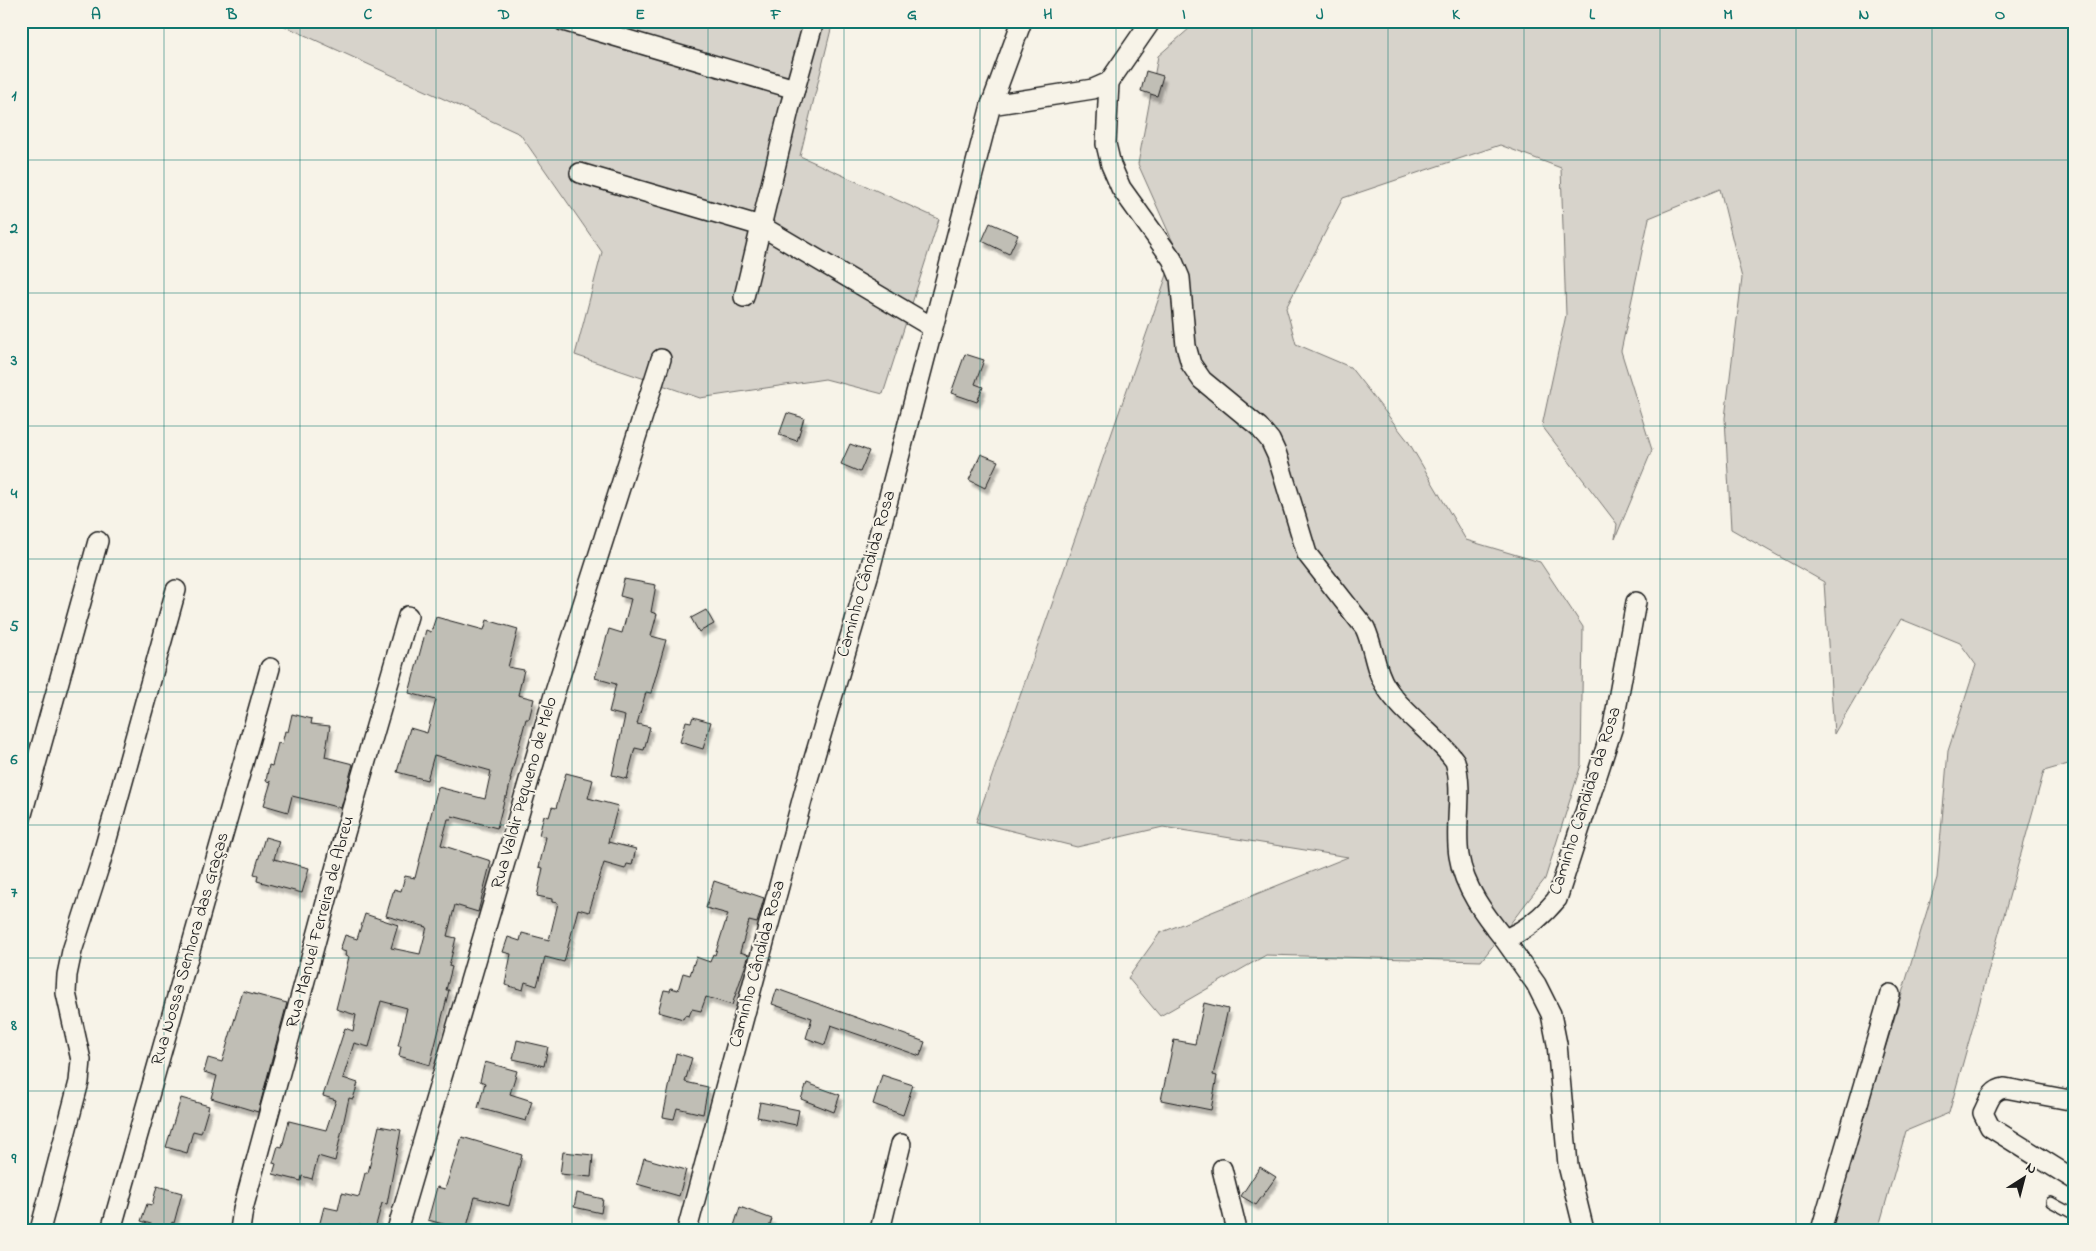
<svg xmlns="http://www.w3.org/2000/svg" width="2096" height="1251" font-family="'Indie Flower',sans-serif">
	<defs>
		<filter id="shadow"><feDropShadow dx="3" dy="5.5" stdDeviation="1" flood-color="#0004"/></filter>
	</defs>
	<rect width="100%" height="100%" fill="#f7f3e8"/>
	<filter id="ink" filterUnits="userSpaceOnUse"><feTurbulence type="fractalNoise" baseFrequency=".02" numOctaves="2"/><feDisplacementMap in="SourceGraphic" scale="10" xChannelSelector="R" yChannelSelector="G"/><feConvolveMatrix kernelMatrix="1 2 1 2 8 2 1 2 1" color-interpolation-filters="sRGB"/></filter>
	<g filter="url(#ink)">
		<g fill="#d7d3cb" stroke="#7a7874">
			<path d="M274,21H833L800,156L939,219L883,394L825,379L700,398L575,355L602,252L520,134Z"/>
			<path d="M1198,21H2075V762L2044,771L1949,1113L1906,1131L1878,1230H1830L1937,878L1948,751L1976,665L1960,643L1901,619L1834,734L1824,582L1731,529L1725,418L1742,278L1720,189L1649,218L1621,351L1652,450L1615,539L1617,524L1542,426L1566,315L1561,168L1500,145L1343,198L1286,308L1296,344L1350,367L1408,441L1466,540L1540,562L1583,627L1581,765L1545,879L1481,961L1266,955L1160,1016L1128,978L1160,933L1348,857L1163,827L1077,847L976,822L1176,249L1138,164L1158,56Z"/>
		</g>
		<g fill="#c0beb5" stroke="#1c1c1c" filter="url(#shadow)">
			<path d="M1146,71L1163,76L1157,96L1141,91Z"/>
			<path d="M990,223L1018,235L1009,254L982,241Z"/>
			<path d="M965,354L984,360L975,384L983,387L977,402L951,393Z"/>
			<path d="M787,413L804,418L797,441L779,435Z"/>
			<path d="M850,444L869,451L860,472L841,464Z"/>
			<path d="M981,454L998,461L985,488L969,480Z"/>
			<path d="M624,579L656,585L651,612L657,614L651,636L666,640L651,693L646,692L637,724L650,727L644,750L635,748L627,779L612,775L625,716L609,712L616,684L595,678L609,629L622,633L631,599L620,596Z"/>
			<path d="M706,610L714,624L699,632L691,618Z"/>
			<path d="M436,617L484,630L487,620L518,629L508,667L524,670L518,695L534,699L529,719H526L510,779H511L507,797H505L497,828L452,816L451,819H448L441,845L491,861L478,912L455,905L447,936L456,938L449,966L452,967L446,990H449L430,1065L399,1056L401,1046H398L407,1008L381,1001L369,1047L354,1043L343,1078L358,1083L353,1099L349,1098L335,1161L318,1156L312,1179L302,1176L301,1181L273,1174L276,1164L273,1163L278,1146L282,1147L289,1121L326,1130L336,1100L323,1096L345,1028L353,1031L356,1015L336,1009L349,957L345,956L346,952L340,950L345,935L357,939L365,914L398,925L391,948L420,954L427,927L386,916L394,889L401,891L405,876L415,878L438,787L485,799L491,771L434,755L427,780L397,772L410,728L427,733L436,700L409,693L426,630L431,632Z"/>
			<path d="M292,714L312,719L311,724L330,726L325,757L353,764L341,808L292,796L288,812L264,805L271,782L266,781L269,765L272,766L278,743L282,744L285,731L288,732Z"/>
			<path d="M693,717L711,722L703,749L680,742L686,721L691,722Z"/>
			<path d="M566,773L593,780L588,798L618,806L608,842L636,849L632,865L627,864L625,869L604,863L589,912L578,909L564,962L545,957L537,986L525,982L523,990L505,985L511,954L503,952L508,937L520,941L522,933L549,940L558,903L552,902V899L537,896L543,868L539,867L546,837L539,835L544,815L549,817L552,807L556,808Z"/>
			<path d="M265,837L279,841L274,859L309,868L302,893L257,881L258,875L254,874Z"/>
			<path d="M714,881L764,898L757,923L749,921L740,952L749,955L732,1005L706,997L701,1011L692,1009L689,1016L685,1015L683,1019L658,1012L664,990L670,991L671,988L678,990L683,973L690,975L696,957L710,962L713,954L715,955L728,914L706,908Z"/>
			<path d="M777,989L925,1042L920,1056L831,1025L825,1045L806,1038L812,1018L772,1004Z"/>
			<path d="M243,991L287,1003L258,1112L211,1098L217,1076L204,1072L208,1058L222,1062Z"/>
			<path d="M1204,1003L1228,1009L1213,1075L1217,1076L1211,1110L1161,1100L1174,1040L1195,1044Z"/>
			<path d="M517,1040L548,1047L544,1066L513,1059Z"/>
			<path d="M676,1053L692,1058L685,1082L708,1087L703,1114L677,1108L674,1119L663,1117Z"/>
			<path d="M485,1062L517,1071L510,1094L532,1101L526,1121L478,1108L485,1083L480,1081Z"/>
			<path d="M882,1075L913,1085L903,1115L873,1104Z"/>
			<path d="M807,1083L840,1095L834,1112L801,1099Z"/>
			<path d="M181,1098L209,1106L201,1133L193,1131L187,1153L166,1147Z"/>
			<path d="M760,1102L799,1110L796,1125L757,1117Z"/>
			<path d="M379,1126L401,1130L387,1204L382,1203L375,1229L359,1225L358,1230H318L324,1207L338,1210L342,1193L359,1197L365,1173H368Z"/>
			<path d="M462,1137L522,1155L509,1206L475,1197L466,1230L428,1220L437,1187L445,1189Z"/>
			<path d="M563,1152L593,1155L591,1177L560,1174Z"/>
			<path d="M644,1158L686,1170L679,1196L637,1184Z"/>
			<path d="M1260,1167L1276,1177L1256,1205L1241,1196Z"/>
			<path d="M157,1186L182,1193L174,1223L172,1222L170,1230L141,1221L147,1204L152,1205Z"/>
			<path d="M577,1193L603,1199L601,1213L574,1207Z"/>
			<path d="M740,1207L772,1219L768,1230H746L734,1226Z"/>
		</g>
		<g fill="none" stroke-linecap="round" stroke-linejoin="round">
			<g stroke="#1c1c1c" stroke-width="12">
				<path id="lane" d="M2051,1202L2075,1215"/>
			</g>
			<g stroke="#1c1c1c" stroke-width="22">
				<g id="street">
					<path d="M563,21L795,89"/>
					<path d="M1109,82L1106,144L1111,165L1121,188L1172,259L1180,278L1186,346L1191,364L1202,380L1259,427L1270,440L1277,455L1307,554L1365,628C1374,647 1374,669 1386,687C1404,715 1435,734 1455,761C1464,792 1454,825 1459,856C1464,888 1485,915 1504,939"/>
					<path d="M991,105L1022,21"/>
					<path d="M580,173L761,226L932,327"/>
					<path d="M744,297L789,110L814,21"/>
					<path d="M21,818L98,541"/>
					<path d="M2075,1101L2005,1088C1991,1090 1989,1101 1983,1113L1990,1127L2075,1180"/>
					<path d="M1222,1169L1237,1230"/>
					<path d="M40,1230L79,1082L81,1060L66,993L67,975L72,951L100,864L176,590"/>
					<path d="M111,1230L270,668"/>
					<path d="M240,1230L243,1209L343,840L408,616"/>
					<path d="M397,1230L554,695L661,359"/>
					<path d="M687,1230L805,789L869,573L991,105L1093,89L1109,82L1151,21"/>
					<path d="M880,1230L901,1144"/>
					<path d="M1584,1230L1568,1165L1557,1044L1551,1014L1536,984L1504,939C1526,931 1542,917 1557,899L1613,726L1636,602"/>
					<path d="M1821,1230L1890,994"/>
				</g>
			</g>
			<use href="#lane" stroke="#f7f3e8" stroke-width="9"/>
			<use href="#street" stroke="#f7f3e8" stroke-width="19"/>
		</g>
	</g>
	<path fill="none" stroke="#0f766e" stroke-width="1" stroke-opacity="0.55" d="M164,21V1230M300,21V1230M436,21V1230M572,21V1230M708,21V1230M844,21V1230M980,21V1230M1116,21V1230M1252,21V1230M1388,21V1230M1524,21V1230M1660,21V1230M1796,21V1230M1932,21V1230M21,160H2075M21,293H2075M21,426H2075M21,559H2075M21,692H2075M21,825H2075M21,958H2075M21,1091H2075"/>
	<g text-anchor="middle" dominant-baseline="central" stroke-width="4" stroke-linejoin="round" paint-order="stroke">
		<g font-size="18" fill="#1c1c1c" stroke="#f7f3e8">
			<text transform="translate(867 574) rotate(-74)">Caminho Cândida Rosa</text>
			<text transform="translate(525 793) rotate(-74)">Rua Valdir Pequeno de Melo</text>
			<text transform="translate(1586 801) rotate(-72)">Caminho Candida da Rosa</text>
			<text transform="translate(321 922) rotate(-75)">Rua Manuel Ferreira de Abreu</text>
			<text transform="translate(191 949) rotate(-74)">Rua Nossa Senhora das Graças</text>
			<text transform="translate(758 964) rotate(-75)">Caminho Cândida Rosa</text>
		</g>
	</g>
	<rect width="2096" height="1251" fill="none" stroke="#f7f3e8" stroke-width="55"/>
	<g transform="translate(2024 1178) rotate(36)" stroke="#f7f3e8" stroke-width="4" paint-order="stroke">
	<path d="M0-4L9 19L0 12L-9 19Z" fill="#1c1c1c"/>
	<text y="-8" font-size="14" font-weight="bold" text-anchor="middle" fill="#1c1c1c">N</text>
	</g>
	<rect x="28" y="28" width="2040" height="1196" fill="none" stroke="#0f766e" stroke-width="2"/>
	<g font-size="16" text-anchor="middle" font-weight="bold" fill="#0f766e">
		<text x="96" y="19">A</text>
		<text x="232" y="19">B</text>
		<text x="368" y="19">C</text>
		<text x="504" y="19">D</text>
		<text x="640" y="19">E</text>
		<text x="776" y="19">F</text>
		<text x="912" y="19">G</text>
		<text x="1048" y="19">H</text>
		<text x="1184" y="19">I</text>
		<text x="1320" y="19">J</text>
		<text x="1456" y="19">K</text>
		<text x="1592" y="19">L</text>
		<text x="1728" y="19">M</text>
		<text x="1864" y="19">N</text>
		<text x="2000" y="19">O</text>
		<text x="14" y="100">1</text>
		<text x="14" y="233">2</text>
		<text x="14" y="365">3</text>
		<text x="14" y="498">4</text>
		<text x="14" y="631">5</text>
		<text x="14" y="764">6</text>
		<text x="14" y="897">7</text>
		<text x="14" y="1030">8</text>
		<text x="14" y="1163">9</text>
	</g>
</svg>
